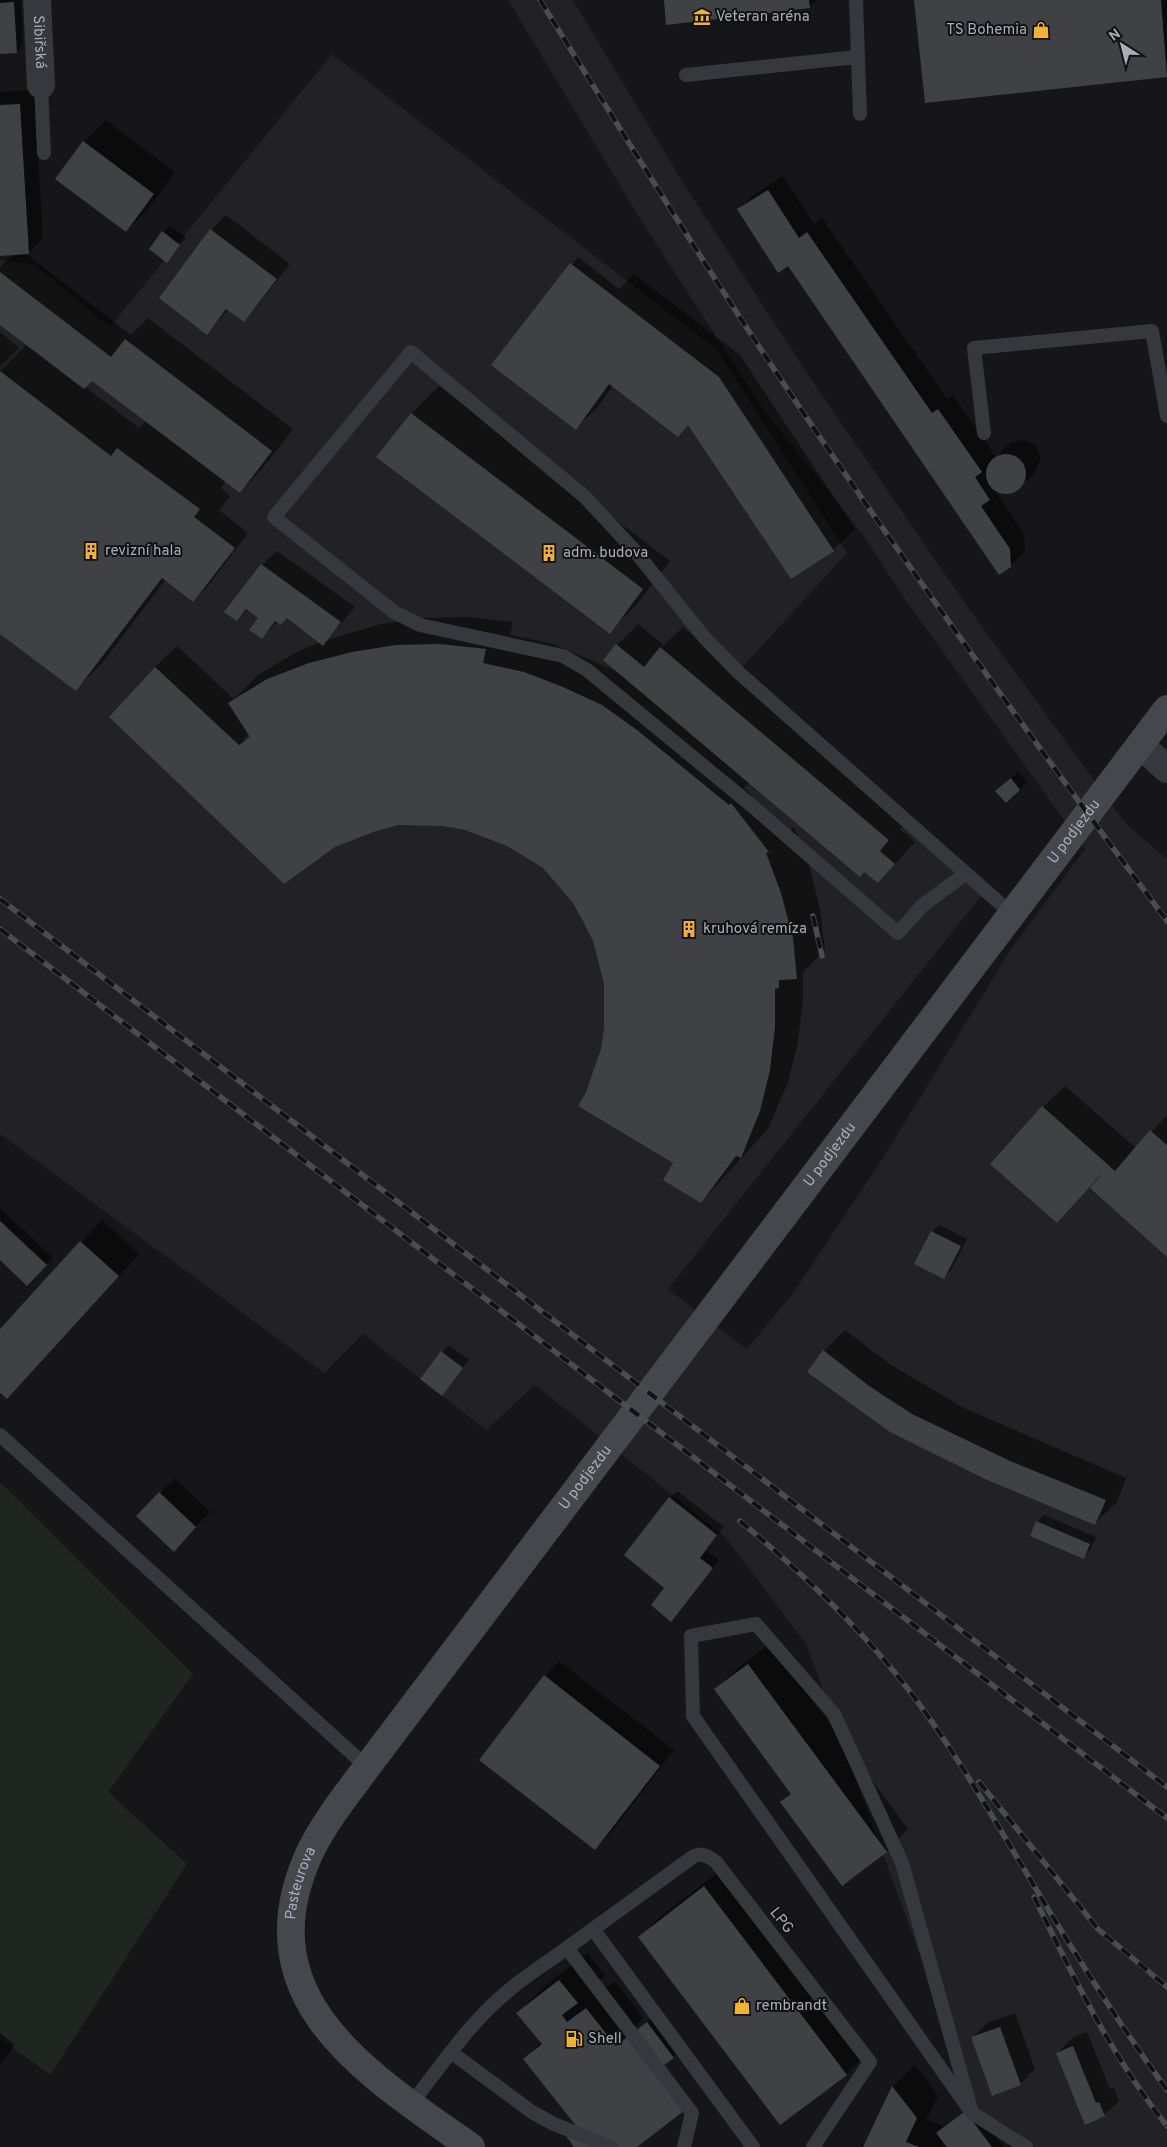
<svg xmlns="http://www.w3.org/2000/svg" width="1167" height="2147" font-family="Overpass,sans-serif">
	<rect width="100%" height="100%" fill="#161618"/>
	<path fill="#222225" d="M508,0H573L687,189L813,382L969,609L1126,824L1167,859V2147H1025L982,2125L806,1644L726,1538L535,1385L486,1430L363,1334L324,1373L0,1134V260L35,265L110,327L332,54L717,350L847,553L738,672L985,891L668,1289L747,1349L794,1292L883,1158L1011,949L1085,849L902,595L862,533L766,413L640,219Z"/>
	<path fill="#1e261f" d="M0,1482L193,1674L108,1792L187,1864L50,2075L0,2038Z"/>
	<g fill="#0007" fill-rule="evenodd">
		<path d="M0,0H21L23,44L16,52L0,53Z"/>
		<path d="M665,0H817L810,7Z"/>
		<path d="M915,0H1167V76L926,101Z"/>
		<path d="M34,90L43,238L29,253H25L131,335L148,318L293,429L261,470L240,492L226,481L221,488L230,496L219,510L248,533L208,586L193,600L166,579L103,662L76,689L0,632V371L27,344L0,324V267L13,254H0V92ZM92,379L146,421L139,428L84,386Z"/>
		<path d="M106,120L175,172L148,209L126,231L84,142Z"/>
		<path d="M783,176L814,224L822,218L947,399L953,395L996,457L1010,443L1023,440L1035,445L1041,459L1034,474L1012,493L998,491L996,492L1024,534L1025,551L1010,566L788,264L739,209L753,195Z"/>
		<path d="M226,215L290,264L258,305L243,320L229,309L207,333L161,298L211,230Z"/>
		<path d="M170,225L186,238L167,261L163,232Z"/>
		<path d="M578,257L619,289L634,274L740,355L855,529L833,550L689,424L678,435L613,385L598,407L576,428L493,365Z"/>
		<path d="M0,332L19,348L0,367Z"/>
		<path d="M439,386L670,561L637,604L609,632L378,457L412,413Z"/>
		<path d="M277,551L355,607L327,640L381,624L424,618L468,617L513,622L510,635L553,644L618,672L617,645L638,624L664,645L683,627L910,818L900,829L915,842L878,882L750,782L739,793L746,789L783,836L794,827L809,865L820,909L825,950L803,972V999L798,1042L788,1082L768,1129L701,1202L675,1163L579,1106L596,1071L606,1028L605,984L594,941L574,902L543,867L507,845L466,829L443,824H398L376,829L334,846L155,667L177,646L234,699L258,675L297,652L320,642L287,617L278,621L262,637L259,617L248,609L237,620L262,565ZM250,733L251,736L245,741L243,739Z"/>
		<path d="M1018,772L1027,782L1006,801L1004,784Z"/>
		<path d="M1065,1086L1136,1148L1167,1115V1255L1094,1182L1043,1107Z"/>
		<path d="M0,1208L53,1258L27,1284L0,1258Z"/>
		<path d="M102,1220L139,1254L7,1398L0,1391V1331Z"/>
		<path d="M939,1225L967,1239L951,1270L944,1277L932,1232Z"/>
		<path d="M845,1330L891,1365L964,1408L1126,1478L1117,1502L1095,1523L986,1478L824,1351Z"/>
		<path d="M449,1345L469,1360L442,1395V1352Z"/>
		<path d="M175,1478L210,1512L188,1535L138,1516Z"/>
		<path d="M677,1491L724,1527L706,1550L719,1560L671,1620L666,1587L670,1498Z"/>
		<path d="M1044,1515L1096,1537L1090,1550L1083,1557L1037,1522Z"/>
		<path d="M770,1643L908,1829L887,1851L842,1884L782,1802L792,1792L716,1689L738,1668Z"/>
		<path d="M559,1661L674,1750L610,1834L595,1848L545,1676Z"/>
		<path d="M726,1866L868,2052L846,2074L780,2123L639,1938L661,1916Z"/>
		<path d="M587,1953L605,1975L591,1989L596,1995L615,1981L643,2018L620,2043L655,2016L680,2050L663,2065L635,2147H576L578,2127L525,2059L541,2042L518,2013L546,1985Z"/>
		<path d="M1015,2013L1035,2069L1020,2084L972,2038L987,2023Z"/>
		<path d="M1087,2032L1110,2089L1114,2088L1119,2101L1104,2115L1057,2053L1072,2038Z"/>
		<path d="M0,2033L15,2045L0,2065Z"/>
		<path d="M915,2065L938,2096L926,2120L944,2126L972,2105L1004,2147H948L944,2141L942,2145L947,2147H865L893,2087Z"/>
	</g>
	<g fill="#404145">
		<path d="M664,0H809L810,8L666,25Z"/>
		<path d="M914,0H1161L1167,77L925,103Z"/>
		<path d="M14,2L17,53L0,54V3Z"/>
		<path d="M20,104L29,254L0,256V105Z"/>
		<path d="M83,141L154,194L126,232L55,179Z"/>
		<path d="M768,190L799,238L807,232L932,413L938,409L982,472L975,477L990,500L981,506L1010,549L1011,567L999,575L788,266L778,273L737,209Z"/>
		<path d="M210,229L277,279L244,322L226,309L207,335L159,298Z"/>
		<path d="M162,231L180,245L167,263L149,249Z"/>
		<path d="M570,263L719,377L834,551L791,579L688,425L678,437L609,384L576,430L491,365Z"/>
		<path d="M0,272L111,357L125,339L272,451L240,493L92,381L84,389L0,325Z"/>
		<path d="M0,371L111,456L117,448L200,509L194,517L235,548L193,602L162,578L76,691L0,634Z"/>
		<path d="M411,413L643,589L610,634L376,457Z"/>
		<circle cx="1006" cy="474" r="20"/>
		<path d="M261,564L341,622L323,646L287,618L281,625L275,621L262,639L249,630L258,618L246,609L237,621L224,612Z"/>
		<path d="M440,644L486,649L483,663L524,672L563,687L602,705L637,730L729,805L731,803L769,852L766,853L781,893L793,938L797,979L779,980V988L775,989V1027L770,1070L760,1111L741,1158L736,1156L701,1203L663,1180L673,1163L578,1106L586,1092L601,1049L604,1028V984L593,941L583,921L573,903L543,868L507,846L465,830L443,826L398,825L376,831L335,847L284,884L109,717L155,667L239,745L250,737L228,703L267,679L309,663L352,652L396,645Z"/>
		<path d="M616,644L644,667L660,647L889,840L880,851L895,864L878,883L864,872L860,877L603,660Z"/>
		<path d="M1011,778L1020,790L1006,803L995,791Z"/>
		<path d="M1042,1106L1115,1171L1150,1130L1167,1145V1257L1090,1188L1105,1170L1057,1223L990,1164Z"/>
		<path d="M0,1221L47,1265L27,1286L0,1260Z"/>
		<path d="M931,1231L961,1246L944,1279L914,1264Z"/>
		<path d="M80,1241L119,1276L7,1399L0,1393V1329Z"/>
		<path d="M823,1350L869,1386L912,1414L1010,1461L1106,1500L1095,1525L985,1479L890,1432L807,1372Z"/>
		<path d="M441,1351L463,1368L442,1396L420,1379Z"/>
		<path d="M159,1492L196,1527L174,1552L136,1516Z"/>
		<path d="M669,1497L717,1535L700,1558L713,1568L671,1622L651,1605L664,1588L624,1555Z"/>
		<path d="M1036,1521L1090,1544L1084,1559L1030,1536Z"/>
		<path d="M748,1664L887,1852L842,1886L780,1802L791,1794L714,1689Z"/>
		<path d="M544,1675L660,1766L595,1850L479,1760Z"/>
		<path d="M704,1886L847,2075L780,2125L638,1937Z"/>
		<path d="M559,1980L578,2003L562,2015L567,2022L586,2008L616,2046L647,2022L674,2058L656,2071L685,2110L637,2147H574L566,2136L577,2127L523,2059L542,2044L516,2013Z"/>
		<path d="M1000,2027L1021,2085L992,2096L971,2037Z"/>
		<path d="M1073,2046L1096,2103L1099,2102L1105,2116L1085,2125L1056,2053Z"/>
		<path d="M892,2086L917,2118L906,2142L920,2147H863Z"/>
		<path d="M965,2111L992,2147H947L936,2133Z"/>
	</g>
	<g fill="none" stroke-linecap="round" stroke-linejoin="round">
		<g stroke="#37383d" stroke-width="14">
			<path d="M856,0L860,114"/>
			<path d="M686,75L857,57"/>
			<path d="M41,85L44,153"/>
			<path d="M984,433L974,348L1152,331L1167,416"/>
			<path d="M965,874L923,905L898,933L751,805L587,670L563,656L420,625L394,612L274,517L411,352L585,497L635,551L704,637L738,672L1012,914"/>
			<path d="M0,1435L367,1767"/>
			<path d="M593,1929L753,2147"/>
			<path d="M567,1948L694,1856C703,1853 708,1856 716,1862L870,2062L813,2147"/>
			<path d="M451,2052L532,2112L554,2124L611,2147"/>
			<path d="M411,2104C441,2066 470,2022 508,1991C527,1975 548,1962 567,1948L692,2113L684,2147"/>
			<path d="M972,2113L902,1863L834,1714L756,1624L691,1636L693,1716L972,2113L1026,2147"/>
		</g>
		<g stroke="#37383d" stroke-width="28">
			<path id="s1" d="M37,0L41,85"/>
			<path d="M1140,745L1167,769"/>
		</g>
		<path stroke="#45474d" stroke-width="28" id="s2" d="M471,2147C368,2074 242,1999 310,1852C325,1821 347,1794 367,1767L1167,709"/>
		<g stroke="#4a4c52" stroke-width="5.5">
			<g id="rail">
				<path d="M540,0C624,135 707,270 796,402C915,578 1040,750 1167,921"/>
				<path d="M0,899L1167,1787"/>
				<path d="M813,916L822,956"/>
				<path d="M0,929L1167,1818"/>
				<path d="M740,1521C801,1572 859,1626 908,1689C953,1748 989,1811 1027,1874C1071,1948 1117,2021 1167,2090"/>
				<path d="M979,1782L1098,1929L1167,1987"/>
				<path d="M1034,1897C1073,1976 1111,2056 1167,2126"/>
			</g>
		</g>
		<use href="#rail" stroke="#111113" stroke-width="4" stroke-dasharray="11" stroke-linecap="butt"/>
	</g>
	<defs>
		<g id="museum-bare" transform="scale(1.35)"><path d="M0-6L6-3V-2H-6V-3ZM-5-1h2V3h-2ZM-1-1h2V3h-2ZM3-1h2V3H3ZM-6 4H6V6H-6Z" fill="#f2b134" stroke="#111113" stroke-width="2.5" paint-order="stroke"/></g>
		<g id="shop-bare" transform="scale(1.35)"><path d="M-5-2.5h2.3a2.7 3.5 0 0 1 5.4 0H5L5.5 6h-11ZM-1.5-2.5h3a1.5 2.3 0 0 0-3 0Z" fill="#f2b134" stroke="#111113" stroke-width="2.5" paint-order="stroke"/></g>
		<g id="building-bare" transform="scale(1.35)"><path d="M-4-6H4V6H1V3H-1V6H-4ZM-2.5-4.3h1.7v1.8h-1.7ZM.8-4.3h1.7v1.8H.8ZM-2.5-1h1.7V.8h-1.7ZM.8-1h1.7V.8H.8Z" fill="#f2b134" stroke="#111113" stroke-width="2.5" paint-order="stroke"/></g>
		<g id="fuel-bare" transform="scale(1.35)"><path d="M-5.5-6h7V0h2V4h1.3V-2.5L3-4.5l.8-.8L6-3V5H2.5V1h-1V6h-7ZM-4.2-4.7v3.2H.2V-4.7Z" fill="#f2b134" stroke="#111113" stroke-width="2.5" paint-order="stroke"/></g>
	</defs>
	<g fill-rule="evenodd">
		<use href="#museum-bare" x="702" y="17"/>
		<use href="#shop-bare" x="1041" y="30"/>
		<use href="#building-bare" x="91" y="551"/>
		<use href="#building-bare" x="549" y="553"/>
		<use href="#building-bare" x="689" y="929"/>
		<use href="#shop-bare" x="742" y="2006"/>
		<use href="#fuel-bare" x="574" y="2039"/>
	</g>
	<g text-anchor="middle" dominant-baseline="central" stroke-width="4" stroke-linejoin="round" paint-order="stroke">
		<g font-size="15" fill="#a8adb8" stroke="#111113" text-anchor="start">
			<text x="716" y="17">Veteran aréna</text>
			<text x="1027" y="30" text-anchor="end">TS Bohemia</text>
			<text x="105" y="551">revizní hala</text>
			<text x="563" y="553">adm. budova</text>
			<text x="703" y="929">kruhová remíza</text>
			<text x="756" y="2006">rembrandt</text>
			<text x="588" y="2039">Shell</text>
		</g>
		<g font-size="15" fill="#a8adb8" stroke="#111113">
			<text stroke="none"><textPath href="#s1" startOffset="42">Sibiřská</textPath></text>
			<text stroke="none"><textPath href="#s2" startOffset="1650">U podjezdu</textPath></text>
			<text stroke="none"><textPath href="#s2" startOffset="1245">U podjezdu</textPath></text>
			<text stroke="none"><textPath href="#s2" startOffset="840">U podjezdu</textPath></text>
			<text stroke="none"><textPath href="#s2" startOffset="342">Pasteurova</textPath></text>
			<text transform="translate(781 1921) rotate(52)">LPG</text>
		</g>
	</g>
	<g transform="translate(1122 45) rotate(324)" stroke="#111113" stroke-width="4" paint-order="stroke">
	<path d="M0-4L9 19L0 12L-9 19Z" fill="#a8adb8"/>
	<text y="-8" font-size="14" font-weight="bold" text-anchor="middle" fill="#a8adb8">N</text>
	</g>
</svg>
